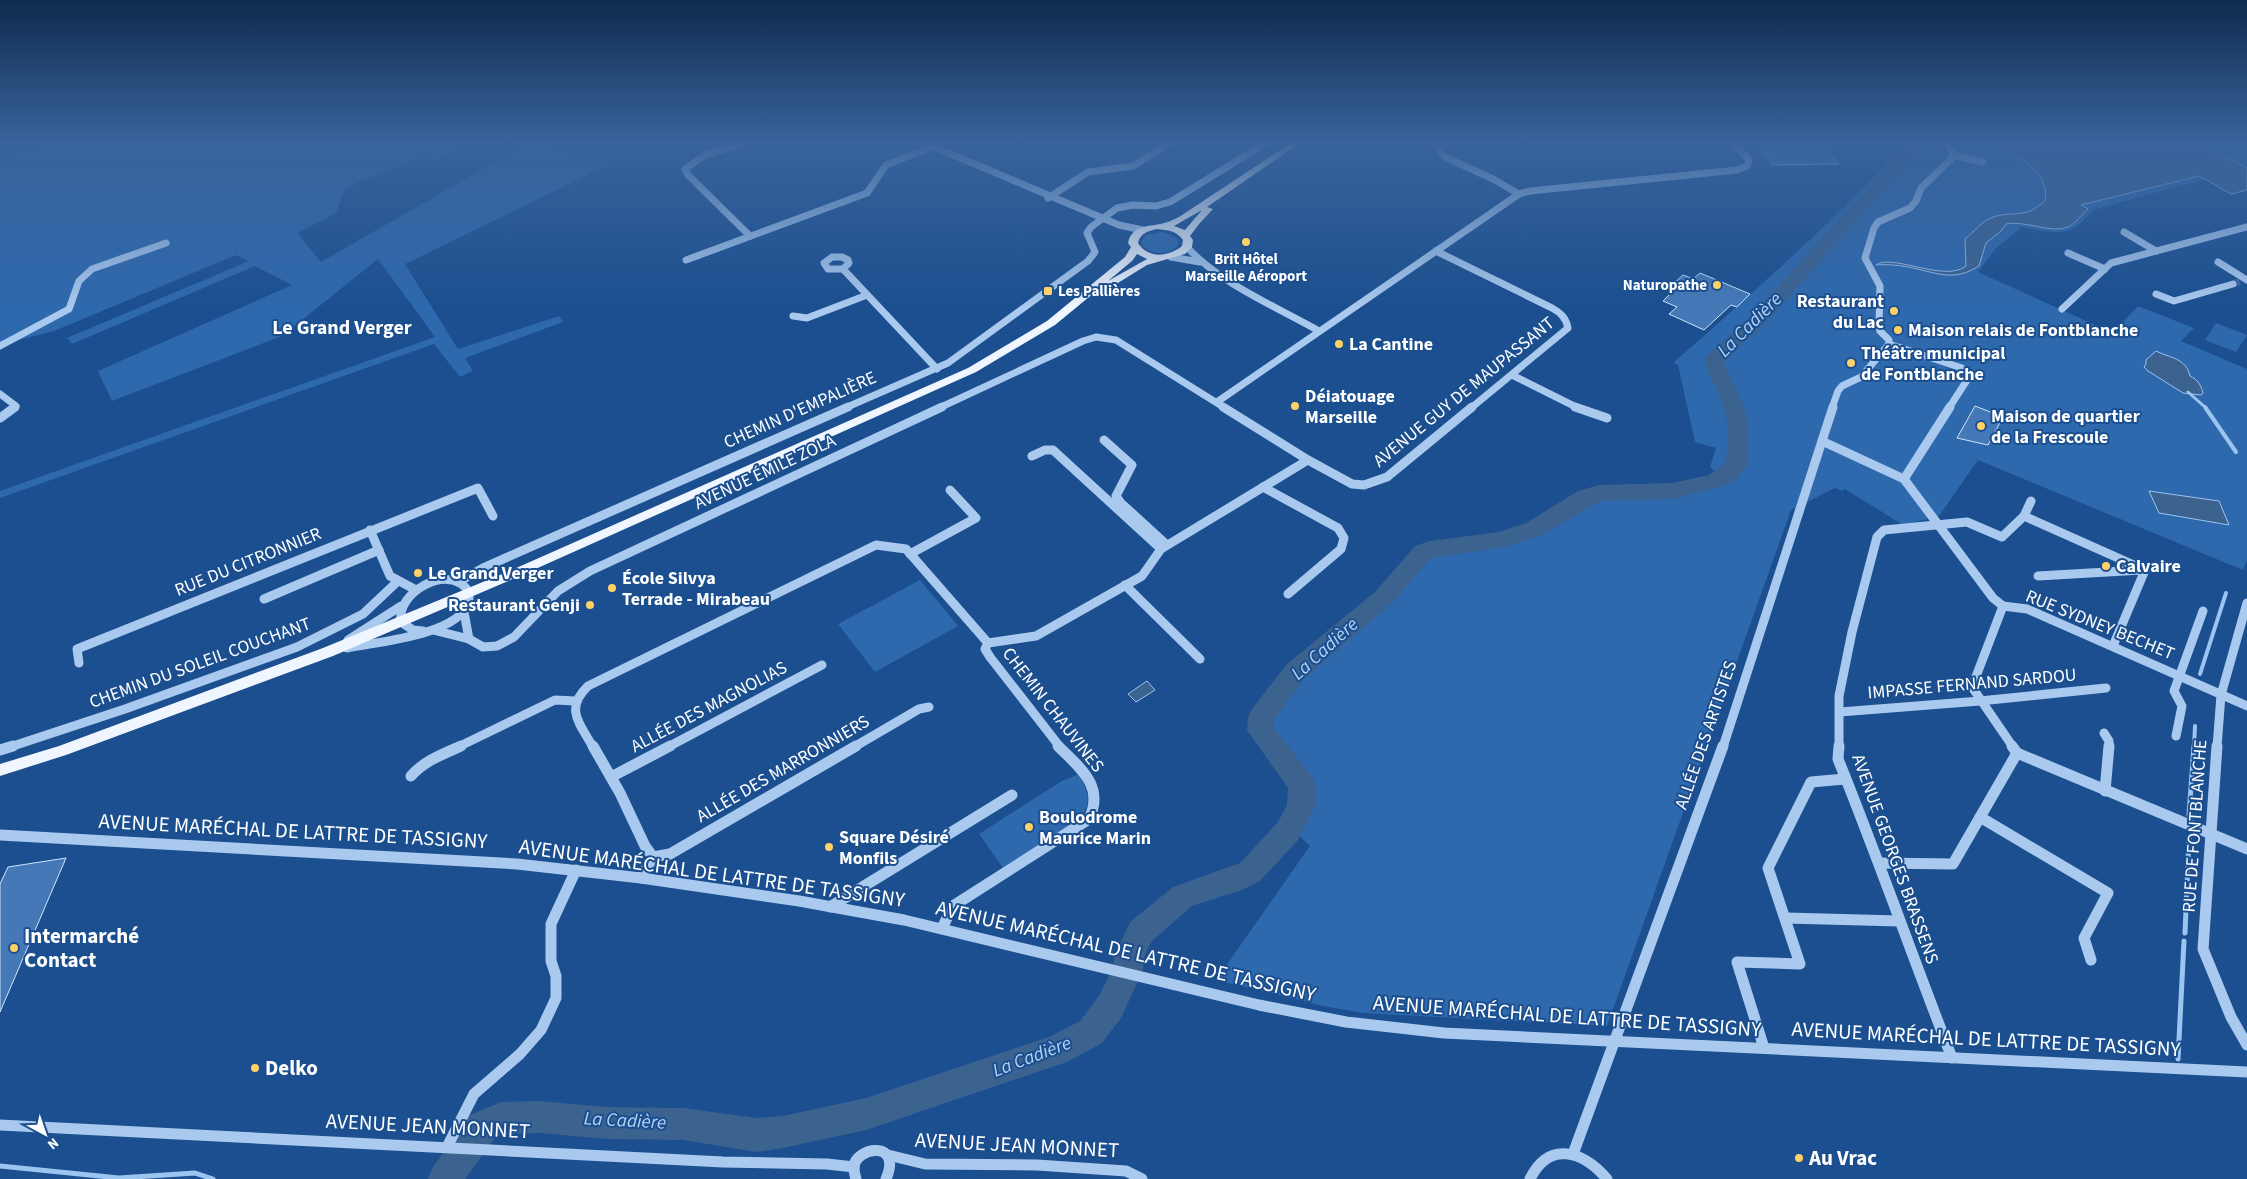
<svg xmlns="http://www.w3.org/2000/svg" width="2247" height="1179" font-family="'Source Sans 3',sans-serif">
	<rect width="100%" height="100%" fill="#1b4f8f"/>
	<g fill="#2e69ad">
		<path d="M54,143H475L438,160L415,159L345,188L336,213L297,233L321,262L528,143H541L610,164L405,264L458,349L559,316L563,322L465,358L473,371L460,377L434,344L0,498V491L435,337L378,259L282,336L112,401L98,371L292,285L255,266L72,344L67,338L249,261L236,255L54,331L0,345V158Z"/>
		<path d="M1907,143H2247V167L2093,210C2088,215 2082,223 2076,227C2062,237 2037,229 2022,227L1996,248L1978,272L2113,333L2138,306L2194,328L2181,341L2247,369V560L2243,570L1978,460L1939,516L1903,525L1845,489L1842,491L1835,488L1791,510L1607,1026L1363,1013L1323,1006L1216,980L1310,846L1292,829L1305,807L1303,783L1263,730V718L1297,676L1386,599L1426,554L1500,541L1536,531L1590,498L1601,496L1672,494L1725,481L1710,467L1716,448L1695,442L1678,365L1673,363C1754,292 1834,221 1907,143Z"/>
		<path d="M1163,232L1177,238L1178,245C1169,256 1151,255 1142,245V241L1146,235Z"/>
		<path d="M2216,323L2247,335L2236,352L2205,340Z"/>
		<path d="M920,580L958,626L875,672L838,624Z"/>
		<path d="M1079,774C1088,793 1093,801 1079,820L1003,868L979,834L1062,781Z"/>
	</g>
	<g fill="#3c6290" stroke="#9cc4f0">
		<path d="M1984,143H2179L2216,153L2247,168V190L2231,194L2199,176L2081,205L2088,209C2082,214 2075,224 2068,227C2052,234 2024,220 2006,224L2001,231L1986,243L1979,266C1952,283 1936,272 1908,267C1897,265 1887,264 1876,265C1892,253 1945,283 1966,266L1965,239C1974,232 1983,220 1993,217C2016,210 2023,220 2045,201C2051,167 2009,153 1984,143Z"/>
		<path d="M2156,351C2170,358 2186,358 2190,376C2198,380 2201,385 2203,393L2201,395L2183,393L2148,371L2144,367L2146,364V360Z"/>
		<path d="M2149,491L2219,501L2229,525L2159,513Z"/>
		<path d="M1147,681L1155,690L1136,702L1128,694Z"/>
	</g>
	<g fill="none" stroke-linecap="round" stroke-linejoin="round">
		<path stroke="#9cc4f0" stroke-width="3" d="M2188,392L2206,408"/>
		<g stroke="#9cc4f0" stroke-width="4">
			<path d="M2205,407L2236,452"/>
			<path d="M2200,674L2226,593"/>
			<path d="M2194,747L2195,726"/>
		</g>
		<g stroke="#9cc4f0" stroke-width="5">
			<path d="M2189,815L2194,746"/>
			<path d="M2185,933L2189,837"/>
			<path d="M2178,1059L2184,941"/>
			<path d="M0,1166L119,1178L195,1173L213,1179"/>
		</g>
		<path fill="#3c6290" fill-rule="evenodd" d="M1914,143H1932L1915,156L1761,328L1724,360L1727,371L1743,405L1748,423V464L1737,478L1723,486L1672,499L1600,501L1542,535L1500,548L1431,558L1392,603L1304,679L1274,720L1273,727L1312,777L1316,785L1315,806L1298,840L1260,881L1242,890L1192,906L1151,942L1144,957L1143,970L1121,1018L1102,1043L1067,1062L866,1130L783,1148L757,1152L683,1140L607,1139L540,1133L503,1134L494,1139L465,1179H428L433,1167L470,1115L501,1102L540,1101L607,1107L683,1108L757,1118L783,1116L866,1098L1049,1037L1080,1021L1099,996L1113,968L1114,957L1130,922L1173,887L1240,863L1278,822L1287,805L1288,788L1247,730L1248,717L1252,709L1286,665L1376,591L1415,546L1430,541L1499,532L1526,523L1578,491L1599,485L1672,483L1709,475L1726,462C1727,449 1729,435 1727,422C1724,399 1709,380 1704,358L1747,320L1903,150Z"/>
	</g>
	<g fill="#4478b7" stroke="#cfe3fa">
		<path d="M1757,143H1823L1839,164L1773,165Z"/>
		<path d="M1700,273L1750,294L1737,307L1731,305L1704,330L1669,314L1677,307L1663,301L1676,288L1671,286L1683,275L1693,279Z"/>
		<path d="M1975,406L2003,417L1988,445L1957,438Z"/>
		<path d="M66,858L0,1012V884L8,867Z"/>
	</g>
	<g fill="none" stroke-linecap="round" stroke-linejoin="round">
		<path stroke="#3d69a0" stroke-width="7" stroke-dasharray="7 3" stroke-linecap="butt" d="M2233,284L2241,281"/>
		<g stroke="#a9c9ee" stroke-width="7">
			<path d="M745,143L705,155L685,169L688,175L750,236"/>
			<path d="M925,143L1119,225L1143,230"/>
			<path d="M1443,143L1438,147L1445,157L1493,179L1519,194"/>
			<path d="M1953,155L1983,162"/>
			<path d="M1048,198L1088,172L1133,166L1170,143"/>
			<path d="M2124,232L2156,251"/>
			<path d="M1187,247C1219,283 1277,307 1319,331"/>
			<path d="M1436,251L1552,308C1561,313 1566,318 1568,328L1471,408"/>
			<path d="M2068,253L2105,269"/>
			<path d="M832,257H842L848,260L849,263L843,269H828L824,263Z"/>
			<path d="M1171,257L1200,262"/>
			<path d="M686,260L867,193L886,165L934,146"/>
			<path d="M2218,262L2247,280"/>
			<path d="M843,269L937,369"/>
			<path d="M2156,294L2174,301L2233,284"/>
			<path d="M2062,309L2111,263L2247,227"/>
			<path d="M793,316L807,318L867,295"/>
			<path d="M1889,344V340L1880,331L1879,326L1880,286L1865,258L1874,228L1878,222L1910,208L1916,201L1921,188L1951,159L1953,155L1947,143"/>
			<path d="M1889,344L1962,368L1969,377L1949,408"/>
			<path d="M0,346L69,309L79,281L92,269L166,243"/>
			<path d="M1512,375L1578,408"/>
			<path d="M0,394L16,406L14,408"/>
			<path d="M1217,402L1519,194L1530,191L1737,170L1747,166L1749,160L1734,143"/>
			<path d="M845,408L948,363L1088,261L1095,252L1087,233L1091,227L1117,208L1133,205L1156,206L1170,202L1266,143"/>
			<path d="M939,408L1083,341L1096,337L1116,340L1225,408"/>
			<path d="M1832,408L1838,391L1842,386L1861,377L1889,344"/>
		</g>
		<g stroke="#a9c9ee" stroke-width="9">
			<path d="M1223,407L1308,460L1352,484L1364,485L1387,477L1472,407"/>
			<path d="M1575,407L1607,418"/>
			<path d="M0,418L15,407"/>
			<path d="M1104,440L1132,465L1116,496L1121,503L1167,545"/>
			<path d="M1822,441L1904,479L1993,598L2003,606L2027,609L2247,706"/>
			<path d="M1032,456L1045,450H1053L1161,549"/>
			<path d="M1904,479L1950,407"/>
			<path d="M1263,487L1338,528L1344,538L1341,549L1288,594"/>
			<path d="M2024,516L2031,501"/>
			<path d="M370,530L390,576L416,590"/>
			<path d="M910,554L976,518L950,490"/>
			<path d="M2038,576L2142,570"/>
			<path d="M458,582L485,567L848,407"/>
			<path d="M1125,585L1200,659"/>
			<path d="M264,599L379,550"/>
			<path d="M2003,606L1972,687L2013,747"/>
			<path d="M464,612L469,639"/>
			<path d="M433,630L469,639L483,647L497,646L514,637L558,591L590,571L942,407"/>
			<path d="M348,640L401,606"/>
			<path d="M988,643L985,649L990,657L1060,747"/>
			<path d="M347,648C377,642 458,635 468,603C470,598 469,592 466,588C447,565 396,592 401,622L413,630L423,631"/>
			<path d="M79,663L77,649L478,488L493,516"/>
			<path d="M1840,712L1980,701L2106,688"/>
			<path d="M2104,733L2109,741V747"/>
			<path d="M2176,736L2182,706L2174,691L2203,611"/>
			<path d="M10,747L125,709L297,647L363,614L398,581"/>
			<path d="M458,747L555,700L575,701"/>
			<path d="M593,747C580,724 564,709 588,686L876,545L906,549L988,643L1036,636L1142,576L1161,549L1308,460"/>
			<path d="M668,747L822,665"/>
			<path d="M854,747L919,709L929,707"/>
			<path d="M1723,747L1833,407"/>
			<path d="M1839,747V696L1852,632L1877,537L1884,530L1967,522L2002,537L2024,516L2145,570L2113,646"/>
			<path d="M2217,747L2221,695L2247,603"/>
		</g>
		<g stroke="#a9c9ee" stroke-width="11">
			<path d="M593,746L620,793L645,846L653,857L641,878"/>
			<path d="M1839,746L1838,759C1878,858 1913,958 1952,1058"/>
			<path d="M2217,746L2203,949L2231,1017L2247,1045"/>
			<path d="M0,750L13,746"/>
			<path d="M2017,753L2247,849"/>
			<path d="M411,776C424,761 443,754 461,746"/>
			<path d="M611,777L670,746"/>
			<path d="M2105,791L2109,746"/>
			<path d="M1980,817L2108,893L2084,938L2091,960"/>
			<path d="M0,835L517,864L641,878L799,901L904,920L1259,1005L1346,1022L1444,1033L2247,1072"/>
			<path d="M653,857L670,854L856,746"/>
			<path d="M1880,863L1953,864L2017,753L2012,746"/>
			<path d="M830,907L1012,795"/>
			<path d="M1786,918L1899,921"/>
			<path d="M942,928L953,906L1089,819C1105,786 1080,768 1058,746"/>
			<path d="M1764,1048L1737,962L1800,964L1768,868L1811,782L1845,779"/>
			<path d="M0,1125L723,1162L827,1164L854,1167"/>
			<path d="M447,1147L474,1094L520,1054L541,1030L556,998V976L551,961V924L576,870"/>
			<path d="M1573,1154L1723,746"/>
			<path d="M888,1155L925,1164L1037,1165L1126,1171L1142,1179"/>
			<path d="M856,1179C855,1176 854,1171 854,1167C855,1147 903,1139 886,1179"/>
			<path d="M1530,1179C1549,1140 1583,1151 1607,1179"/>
		</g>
		<path fill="#f0f6ff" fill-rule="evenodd" d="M1291,143H1300L1207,207L1213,209L1199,224L1190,236L1193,240L1192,247L1185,254L1147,265L1113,286H1107L1106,283L1055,325L976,372L522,575L333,656L66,755L0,776V764L59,746L323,648L514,569L968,368L1047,321L1125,257L1131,247L1128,243C1132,224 1150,227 1164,223C1169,222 1174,219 1179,217ZM1202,210L1185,230L1174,226ZM1157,229C1168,230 1177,231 1183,240L1182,246C1169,257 1148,259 1138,243C1140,233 1148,231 1157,229ZM1137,254L1147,259L1108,281L1132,261Z"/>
		<path fill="#fff" fill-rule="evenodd" d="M1289,143H1300L1290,150L1285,147Z"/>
	</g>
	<linearGradient id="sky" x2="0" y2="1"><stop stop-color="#0f2b4f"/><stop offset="0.46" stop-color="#39639b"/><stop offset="1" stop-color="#39639b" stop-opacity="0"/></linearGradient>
	<rect width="2247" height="308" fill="url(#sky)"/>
	<g fill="#ffd166" stroke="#1b4f8f" stroke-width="2">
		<circle cx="1246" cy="242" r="5"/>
		<circle cx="1717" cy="285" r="5"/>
		<rect x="1043" y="286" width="10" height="10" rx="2.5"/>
		<circle cx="1894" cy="311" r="5"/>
		<circle cx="1898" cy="330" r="5"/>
		<circle cx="1339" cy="344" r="5"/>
		<circle cx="1851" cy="363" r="5"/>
		<circle cx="1295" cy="406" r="5"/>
		<circle cx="1981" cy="426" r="5"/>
		<circle cx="2106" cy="566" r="5"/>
		<circle cx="418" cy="573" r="5"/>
		<circle cx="612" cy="588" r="5"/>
		<circle cx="590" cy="605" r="5"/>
		<circle cx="1029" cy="827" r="5"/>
		<circle cx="829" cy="847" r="5"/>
		<circle cx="14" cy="948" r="5"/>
		<circle cx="255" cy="1068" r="5"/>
		<circle cx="1799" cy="1158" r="5"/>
	</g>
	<g text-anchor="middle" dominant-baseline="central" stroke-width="4" stroke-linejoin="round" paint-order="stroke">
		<g font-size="15" font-weight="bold" fill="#fff" stroke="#1b4f8f">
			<text x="1246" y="259">Brit Hôtel<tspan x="1246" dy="17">Marseille Aéroport</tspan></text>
			<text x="1707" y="285" text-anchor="end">Naturopathe</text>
			<text x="1058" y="291" text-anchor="start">Les Pallières</text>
		</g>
		<g font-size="18" font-weight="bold" fill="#fff" stroke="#1b4f8f" text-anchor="start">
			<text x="1884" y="301" text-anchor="end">Restaurant<tspan x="1884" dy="21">du Lac</tspan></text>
			<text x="1908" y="330">Maison relais de Fontblanche</text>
			<text x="1349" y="344">La Cantine</text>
			<text x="1861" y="353">Théâtre municipal<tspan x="1861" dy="21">de Fontblanche</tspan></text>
			<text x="1305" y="396">Déiatouage<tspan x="1305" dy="21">Marseille</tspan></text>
			<text x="1991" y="416">Maison de quartier<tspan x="1991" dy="21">de la Frescoule</tspan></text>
			<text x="2116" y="566">Calvaire</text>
			<text x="428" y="573">Le Grand Verger</text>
			<text x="622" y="578">École Silvya<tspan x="622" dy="21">Terrade - Mirabeau</tspan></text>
			<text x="580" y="605" text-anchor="end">Restaurant Genji</text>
			<text x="1039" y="817">Boulodrome<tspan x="1039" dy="21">Maurice Marin</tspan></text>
			<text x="839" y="837">Square Désiré<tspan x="839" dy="21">Monfils</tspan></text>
		</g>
		<g font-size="18" fill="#fff" stroke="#1b4f8f">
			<text transform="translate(1464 392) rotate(-39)">AVENUE GUY DE MAUPASSANT</text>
			<text transform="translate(800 410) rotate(-24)">CHEMIN D'EMPALIÈRE</text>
			<text transform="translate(765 472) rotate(-25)">AVENUE ÉMILE ZOLA</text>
			<text transform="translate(248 562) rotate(-22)">RUE DU CITRONNIER</text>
			<text transform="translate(2100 625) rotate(22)">RUE SYDNEY BECHET</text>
			<text transform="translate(200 663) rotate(-20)">CHEMIN DU SOLEIL COUCHANT</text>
			<text transform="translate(1972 684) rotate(-5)">IMPASSE FERNAND SARDOU</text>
			<text transform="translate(709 707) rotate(-28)">ALLÉE DES MAGNOLIAS</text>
			<text transform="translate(1053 710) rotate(52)">CHEMIN CHAUVINES</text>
			<text transform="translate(1706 735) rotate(-71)">ALLÉE DES ARTISTES</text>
			<text transform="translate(783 769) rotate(-30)">ALLÉE DES MARRONNIERS</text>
			<text transform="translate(2195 826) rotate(-86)">RUE DE FONTBLANCHE</text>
			<text transform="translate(1895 859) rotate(70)">AVENUE GEORGES BRASSENS</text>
		</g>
		<g font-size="19" font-style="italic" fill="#b5d3f5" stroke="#1b4f8f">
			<text transform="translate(1750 325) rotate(-45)">La Cadière</text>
			<text transform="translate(1325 649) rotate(-42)">La Cadière</text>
			<text transform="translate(1032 1057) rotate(-21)">La Cadière</text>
			<text transform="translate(625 1121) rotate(3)">La Cadière</text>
		</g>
		<g font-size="20" font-weight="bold" fill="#fff" stroke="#1b4f8f">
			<text x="342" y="328">Le Grand Verger</text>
		</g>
		<g font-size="21" fill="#fff" stroke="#1b4f8f">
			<text transform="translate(293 831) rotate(3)">AVENUE MARÉCHAL DE LATTRE DE TASSIGNY</text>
			<text transform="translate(712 873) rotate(8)">AVENUE MARÉCHAL DE LATTRE DE TASSIGNY</text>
			<text transform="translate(1126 951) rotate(13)">AVENUE MARÉCHAL DE LATTRE DE TASSIGNY</text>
			<text transform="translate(1567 1016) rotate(4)">AVENUE MARÉCHAL DE LATTRE DE TASSIGNY</text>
			<text transform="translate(1986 1039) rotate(3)">AVENUE MARÉCHAL DE LATTRE DE TASSIGNY</text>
			<text transform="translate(428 1126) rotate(3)">AVENUE JEAN MONNET</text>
			<text transform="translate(1017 1145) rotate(3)">AVENUE JEAN MONNET</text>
		</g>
		<g font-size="21" font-weight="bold" fill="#fff" stroke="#1b4f8f" text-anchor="start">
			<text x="24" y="936">Intermarché<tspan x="24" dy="24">Contact</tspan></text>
			<text x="265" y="1068">Delko</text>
			<text x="1809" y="1158">Au Vrac</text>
		</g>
	</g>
	<g transform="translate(45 1134) rotate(140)" stroke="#1b4f8f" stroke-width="4" paint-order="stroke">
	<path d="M0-4L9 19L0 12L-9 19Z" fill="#ffffff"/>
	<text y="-8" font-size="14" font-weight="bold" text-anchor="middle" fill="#ffffff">N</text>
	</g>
</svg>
